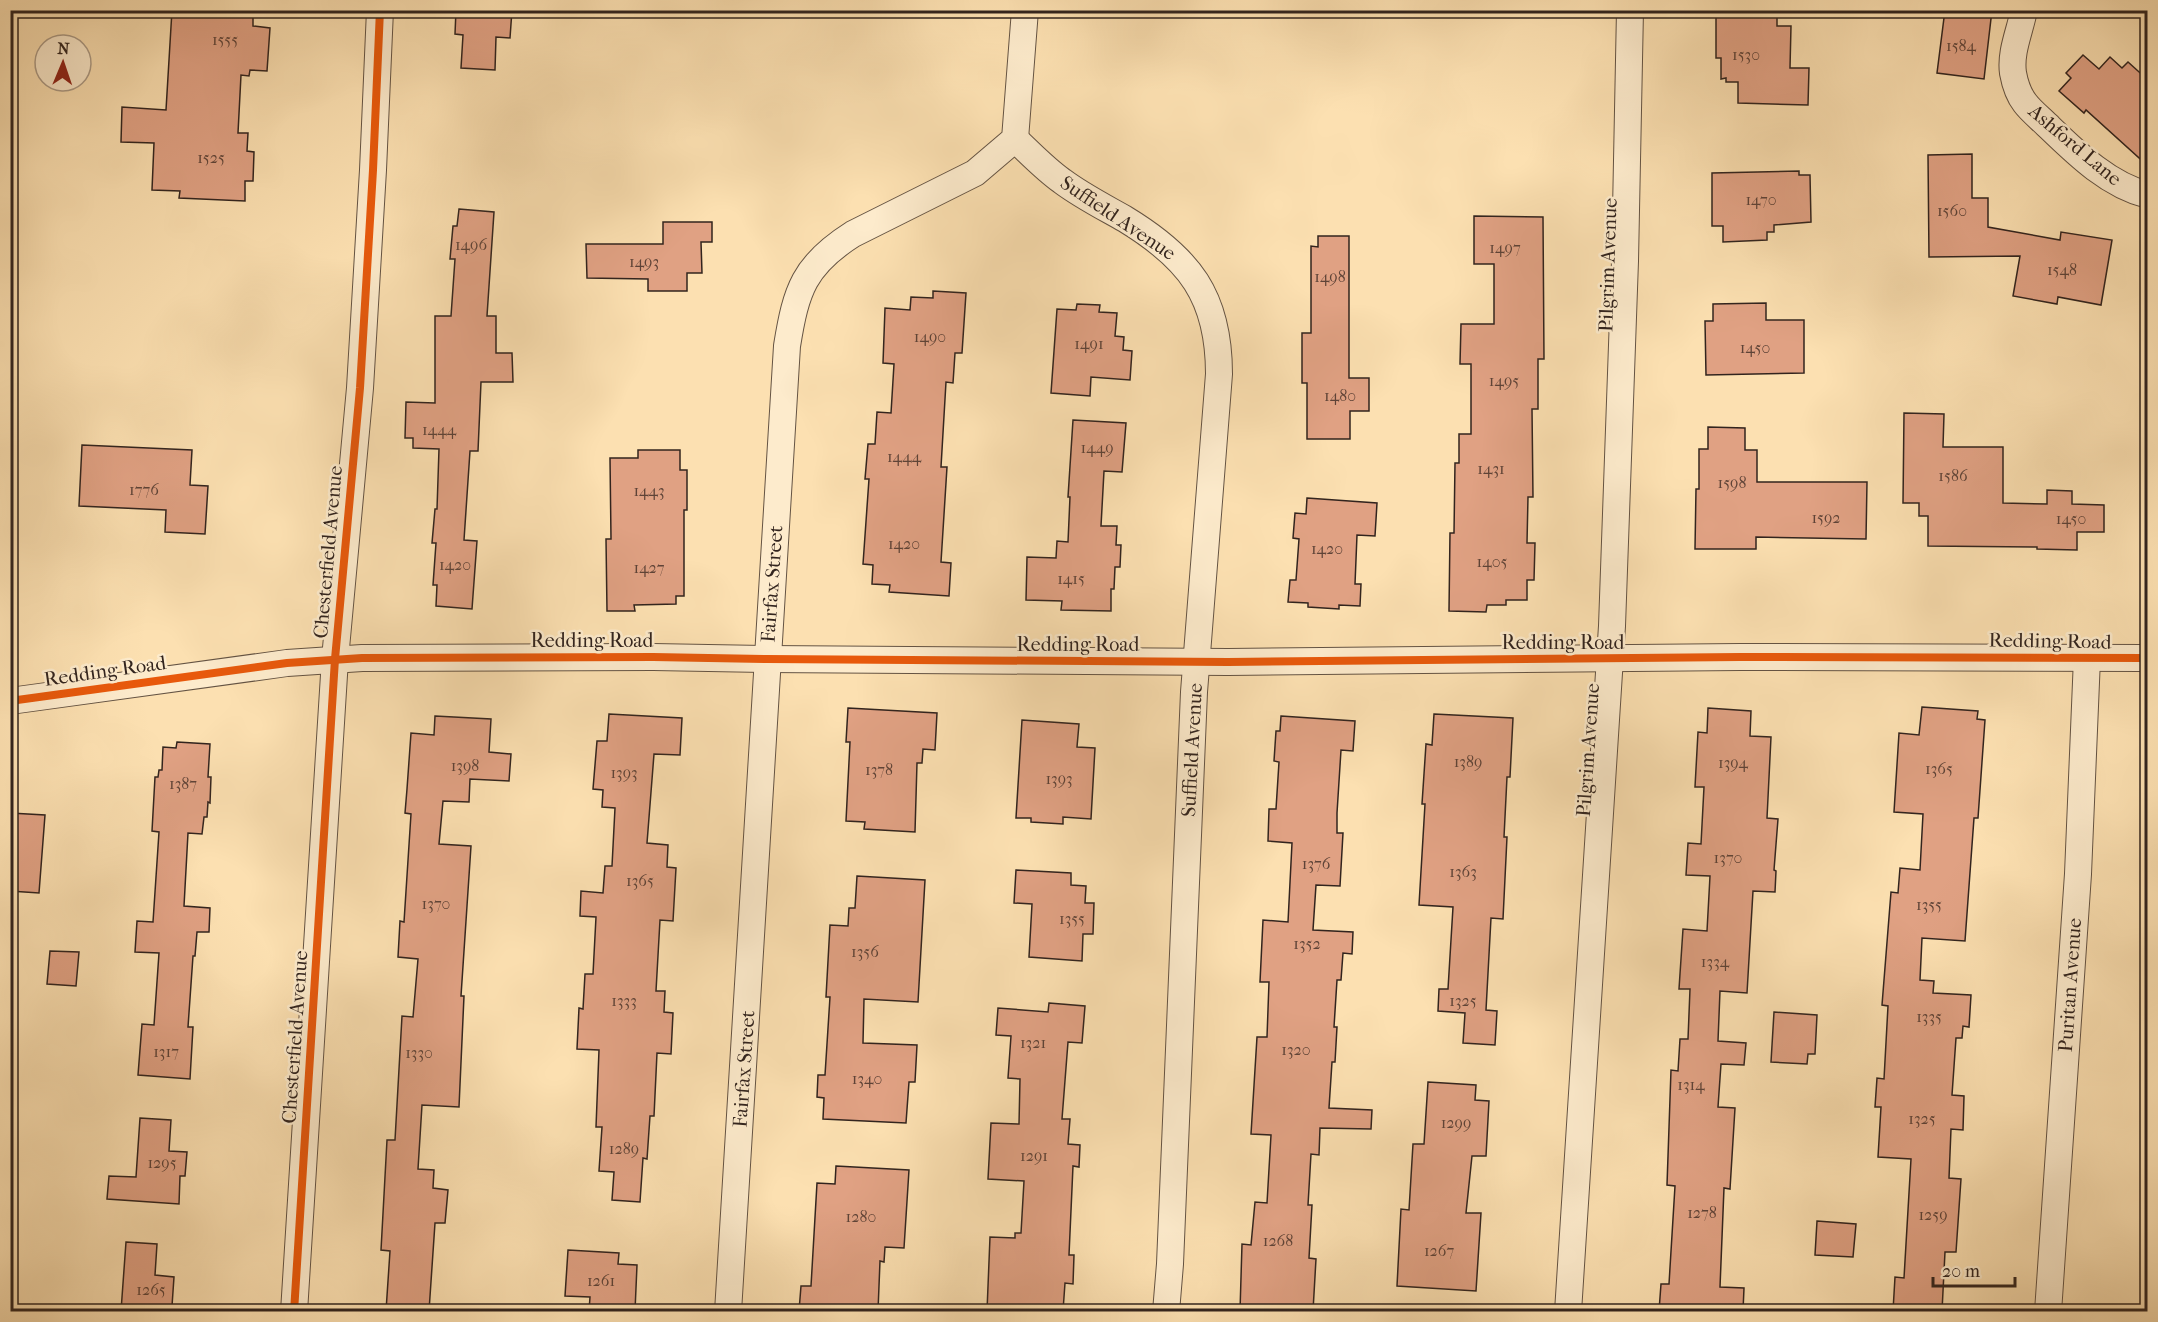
<svg xmlns="http://www.w3.org/2000/svg" width="2158" height="1322" font-family="'IM FELL French Canon',serif">
	<rect width="100%" height="100%" fill="#fce0b1"/>
	<filter id="stains"><feTurbulence type="fractalNoise" baseFrequency=".00333" numOctaves="4"/><feColorMatrix values="0 0 0 0 .2 0 0 0 0 .09 0 0 0 0 .02 0 0 0 .5 -.17"/></filter>
	<radialGradient id="worn" r=".72"><stop offset=".6" stop-color="#630" stop-opacity="0"/><stop offset="1" stop-color="#630" stop-opacity=".3"/></radialGradient>
	<g fill="#e0a183" stroke="#32241e" stroke-width="1.5">
		<path d="M172,10H253V26L270,28L267,71L250,70L249,76L241,75L238,133H248L247,151L254,152L253,181H245V201L179,198L180,191L152,190L154,143L121,142L122,107L166,110Z"/>
		<path d="M456,10H512L510,38L496,37L495,70L461,68L463,35L455,34Z"/>
		<path d="M1716,10H1777V26H1791L1790,68H1809L1808,105L1738,103V82H1726V78L1721,79V58H1716Z"/>
		<path d="M1945,10H1992L1984,79L1937,73Z"/>
		<path d="M2083,55L2099,69L2110,57L2122,68L2128,62L2148,80V166L2086,110L2084,113L2059,91L2071,78L2066,73Z"/>
		<path d="M1972,154V198H1988V227L2060,240L2061,232L2112,240L2101,305L2058,297L2057,304L2013,296L2020,256L1929,257L1928,155Z"/>
		<path d="M1799,171V175H1810L1811,222L1774,225V232H1767V240L1723,242V226H1712V173Z"/>
		<path d="M459,209L494,212L487,316H496V353H512L513,382H481L478,451H470L464,540L477,541L472,609L436,606L437,585H433L436,543H432L435,509H437L439,449L413,448V438H405L406,402L435,403V316H451L455,259H450L453,226H457Z"/>
		<path d="M1474,216L1543,217L1544,359H1538V409H1532L1533,497H1528L1527,543H1535L1534,580H1527V600H1506V605H1487L1486,612L1449,611L1450,533H1454L1455,463H1459V434H1471V364H1460L1461,324H1494V264H1474Z"/>
		<path d="M663,222H712V242H701L702,273H687V291H648V279L587,278L586,244H663Z"/>
		<path d="M1318,236H1349V378H1369V411H1350V439H1307V383H1302V333H1311V246L1318,247Z"/>
		<path d="M933,291L966,293L962,353H955L953,383L946,382L941,467H947L941,562L951,563L949,596L889,592L890,585L872,584L873,565L863,564L869,479H865L868,444H875L877,412L891,413L894,364L883,363L885,308L910,310L911,297L933,298Z"/>
		<path d="M1766,303V320H1804V373L1706,375L1705,321H1713V304Z"/>
		<path d="M1077,304L1100,305L1099,312L1117,313L1115,336L1124,337L1123,350L1132,351L1130,380L1091,377L1090,396L1051,393L1057,309L1076,310Z"/>
		<path d="M1904,413L1944,414L1943,447H2003V503L2047,504V490L2072,491V504L2104,505V532H2077V550L2037,549V547L1928,546V516H1919V503H1903Z"/>
		<path d="M1073,420L1126,423L1122,472L1104,471L1101,526H1117L1116,545H1121L1120,567H1115L1114,589H1111V611L1061,610L1062,601L1026,600L1027,557L1056,558L1057,541L1068,542L1070,497H1068Z"/>
		<path d="M1708,427L1745,428V450H1757V482H1867L1866,539L1756,537V549H1695L1696,489H1699V449H1708Z"/>
		<path d="M82,445L192,450L190,485L208,486L205,534L165,532L166,510L79,506Z"/>
		<path d="M638,450H680V470H687V510H684V596H676V604L634,605L635,611H607L606,539H611L610,458H638Z"/>
		<path d="M1307,498L1377,503L1375,536L1357,535L1355,584H1361L1360,606L1339,605V609L1308,607V603L1288,602L1290,580H1296L1299,539L1293,538L1295,513L1306,514Z"/>
		<path d="M1922,707L1978,711L1977,719L1985,720L1978,818H1974L1965,941L1922,938L1920,980L1934,981L1933,993L1971,995L1969,1027L1963,1026L1962,1038H1956L1952,1095L1964,1096L1963,1130L1951,1129L1949,1178L1961,1179L1956,1252H1945L1942,1311H1893L1895,1277L1904,1278L1911,1159L1878,1157L1881,1107H1875L1877,1078L1884,1079L1888,1006L1882,1005L1891,892L1898,893L1900,868L1920,870L1923,814L1894,812L1899,733L1919,735Z"/>
		<path d="M848,708L937,713L935,750L923,749L922,763H917L915,832L864,829L865,822L846,821L850,742H846Z"/>
		<path d="M1708,708L1751,711L1750,736L1771,737L1767,818L1778,819L1774,870L1776,871L1775,892L1753,891L1747,993L1720,991L1718,1041L1746,1043L1744,1065L1721,1064L1718,1107L1735,1108L1730,1189L1724,1188L1720,1287L1744,1288L1743,1311H1659L1661,1284H1669L1675,1186L1667,1185L1671,1070L1678,1071L1680,1039H1688L1690,989H1679L1683,929L1707,931L1710,876L1686,875L1688,843L1701,844L1704,787H1695L1698,732L1707,733Z"/>
		<path d="M609,714L682,718L680,755L654,754L647,843L668,845L667,867L676,868L673,921L660,920L656,991H665L664,1012L673,1013L671,1054L657,1053L654,1116H650L647,1159L643,1158L640,1202L612,1200L614,1172L599,1171L602,1127H596L599,1050L577,1049L579,1008L583,1009L585,974H593L596,917L580,916L581,891L603,893L605,866H612L615,808L602,807L603,790L593,789L597,741H607Z"/>
		<path d="M1434,714L1513,718L1510,777H1507L1504,837H1507L1503,919L1491,918L1486,1010L1497,1011L1495,1045L1463,1043L1465,1013L1438,1011L1439,989H1448L1453,907L1419,905L1425,804H1422L1426,744L1432,745Z"/>
		<path d="M435,716L491,719L489,752L511,754L509,781L470,779L469,802L443,801L439,844L471,846L461,996H464L459,1107L422,1105L418,1169L434,1170L433,1188L448,1190L445,1223H435L429,1311H386L390,1251L381,1250L387,1140H395L402,1016L413,1017L418,959L398,957L400,921L404,922L411,814L405,813L407,789L411,733L434,735Z"/>
		<path d="M1281,716L1355,721L1353,751L1341,750L1337,813V833H1343L1340,886L1316,885L1313,930L1353,932L1352,954L1343,953L1341,980H1337L1334,1027H1337L1335,1062H1332L1329,1108L1372,1110L1371,1129L1320,1128L1319,1155L1311,1154L1308,1205H1312L1309,1258L1316,1259L1313,1311H1240L1242,1244L1251,1245L1255,1202L1267,1203L1271,1135L1251,1134L1257,1037H1267L1269,982H1260L1263,920L1288,922L1292,843L1268,841L1269,809H1276L1279,762L1274,761L1276,731H1280Z"/>
		<path d="M1022,720L1079,724L1077,747L1095,748L1091,819L1063,817V824L1031,822V818H1016Z"/>
		<path d="M177,742L210,744L208,777H211L210,803L208,802L207,817H204L202,834L188,833L184,906L210,908L209,932H197L195,956H193L188,1027H193L190,1079L138,1075L142,1024L154,1025L159,953L135,952L137,921L153,922L159,832L152,831L155,777H158L159,770H162L163,747L176,748Z"/>
		<path d="M10,813L45,815L39,893L10,891Z"/>
		<path d="M1016,870L1071,873V885L1086,886L1085,903H1094L1093,934H1083L1082,961L1029,957L1032,904L1014,903Z"/>
		<path d="M857,876L925,880L918,1002L864,999L863,1043L917,1045L915,1082H909L906,1123L823,1119L824,1098L817,1097L818,1075H825L830,997H826L830,925L848,926L849,908H855Z"/>
		<path d="M50,951L79,952L76,986L47,984Z"/>
		<path d="M1049,1003L1085,1006L1082,1043L1068,1042L1062,1119H1070L1068,1144L1080,1145L1079,1167L1073,1166L1069,1255H1074L1073,1284L1065,1283L1063,1311H987L990,1237L1015,1238V1233H1021L1024,1181L988,1179L991,1123L1019,1124L1020,1079L1008,1078L1011,1036L996,1035L998,1008L1048,1012Z"/>
		<path d="M1774,1012L1817,1015L1815,1054H1808L1807,1064L1771,1062Z"/>
		<path d="M1428,1082L1476,1085L1475,1100L1489,1101L1486,1156H1472L1466,1213H1481L1476,1291L1397,1286L1401,1209L1409,1210L1413,1144H1424Z"/>
		<path d="M140,1118L171,1120L169,1151L187,1152L185,1176H180L179,1204L107,1199L109,1176L136,1177Z"/>
		<path d="M836,1166L909,1170L904,1248L885,1247L884,1262L880,1261L878,1311H799L801,1286H811L817,1183L835,1184Z"/>
		<path d="M1817,1221L1856,1224L1853,1257L1815,1255Z"/>
		<path d="M126,1242L157,1244L155,1275L174,1277L172,1306H166V1311H121Z"/>
		<path d="M568,1250L619,1253L618,1264L637,1265L635,1311H589L590,1297L565,1296Z"/>
	</g>
	<g fill="none" stroke-linecap="round" stroke-linejoin="round">
		<g stroke="#645343" stroke-width="28">
			<g id="minor">
				<path d="M2024,10C2020,31 2010,52 2013,73C2015,84 2018,94 2025,103C2031,111 2040,118 2047,125C2076,153 2108,185 2148,195"/>
				<path d="M1015,139C1030,153 1045,169 1062,181C1082,196 1104,207 1125,219C1189,258 1219,296 1219,374L1194,692L1170,1264L1166,1312"/>
				<path d="M10,701L287,663L362,658L653,657L767,659L1228,662L1740,657L2148,658"/>
				<path d="M294,1312L335,659L360,388L373,170L380,10"/>
				<path d="M728,1312L787,346C796,290 804,265 853,234L975,173L1015,139L1025,10"/>
				<path d="M1568,1312L1612,626L1625,261L1630,10"/>
				<path d="M2048,1312L2078,874L2087,658"/>
			</g>
		</g>
		<use href="#minor" stroke="#fdebcc" stroke-width="26"/>
		<g stroke="#fdebcc" stroke-width="11">
			<g id="cycleway">
				<path d="M10,701L287,663L362,658L653,657L767,659L1228,662L1740,657L2148,658"/>
				<path d="M294,1312L335,659L360,388L373,170L380,10"/>
			</g>
		</g>
		<use href="#cycleway" stroke="#e8590c" stroke-width="8"/>
	</g>
	<g text-anchor="middle" dominant-baseline="central" stroke-width="5" stroke-linejoin="round" paint-order="stroke">
		<g font-size="16" fill="#5e4337">
			<text x="225" y="39">1555</text>
			<text x="1961" y="45">1584</text>
			<text x="1746" y="54">1530</text>
			<text x="211" y="157">1525</text>
			<text x="1761" y="199">1470</text>
			<text x="1952" y="210">1560</text>
			<text x="471" y="244">1496</text>
			<text x="1505" y="247">1497</text>
			<text x="644" y="261">1493</text>
			<text x="2062" y="269">1548</text>
			<text x="1330" y="276">1498</text>
			<text x="930" y="336">1490</text>
			<text x="1089" y="343">1491</text>
			<text x="1755" y="347">1450</text>
			<text x="1504" y="380">1495</text>
			<text x="1340" y="395">1480</text>
			<text x="439" y="429">1444</text>
			<text x="1097" y="447">1449</text>
			<text x="904" y="456">1444</text>
			<text x="1491" y="468">1431</text>
			<text x="1953" y="475">1586</text>
			<text x="1732" y="482">1598</text>
			<text x="144" y="489">1776</text>
			<text x="649" y="490">1443</text>
			<text x="1826" y="517">1592</text>
			<text x="2071" y="518">1450</text>
			<text x="904" y="543">1420</text>
			<text x="1327" y="548">1420</text>
			<text x="1492" y="561">1405</text>
			<text x="455" y="564">1420</text>
			<text x="649" y="567">1427</text>
			<text x="1071" y="578">1415</text>
			<text x="1468" y="761">1389</text>
			<text x="1733" y="762">1394</text>
			<text x="465" y="765">1398</text>
			<text x="1939" y="768">1365</text>
			<text x="879" y="769">1378</text>
			<text x="624" y="772">1393</text>
			<text x="1059" y="778">1393</text>
			<text x="183" y="783">1387</text>
			<text x="1728" y="857">1370</text>
			<text x="1316" y="863">1376</text>
			<text x="1463" y="871">1363</text>
			<text x="640" y="880">1365</text>
			<text x="436" y="903">1370</text>
			<text x="1929" y="904">1355</text>
			<text x="1072" y="918">1355</text>
			<text x="1307" y="943">1352</text>
			<text x="865" y="951">1356</text>
			<text x="1715" y="961">1334</text>
			<text x="624" y="1000">1333</text>
			<text x="1463" y="1000">1325</text>
			<text x="1929" y="1016">1335</text>
			<text x="1033" y="1042">1321</text>
			<text x="1296" y="1049">1320</text>
			<text x="166" y="1051">1317</text>
			<text x="419" y="1052">1330</text>
			<text x="867" y="1078">1340</text>
			<text x="1691" y="1084">1314</text>
			<text x="1922" y="1118">1325</text>
			<text x="1456" y="1122">1299</text>
			<text x="624" y="1148">1289</text>
			<text x="1034" y="1155">1291</text>
			<text x="162" y="1162">1295</text>
			<text x="1702" y="1212">1278</text>
			<text x="1933" y="1214">1259</text>
			<text x="861" y="1216">1280</text>
			<text x="1278" y="1240">1268</text>
			<text x="1439" y="1250">1267</text>
			<text x="601" y="1280">1261</text>
			<text x="151" y="1289">1265</text>
		</g>
		<g font-size="20" fill="#32241e" stroke="#fdebcc">
			<text transform="translate(2075 145) rotate(40)">Ashford Lane</text>
			<text transform="translate(1118 218) rotate(34)">Suffield Avenue</text>
			<text transform="translate(1608 265) rotate(-88)">Pilgrim Avenue</text>
			<text transform="translate(328 552) rotate(-85)">Chesterfield Avenue</text>
			<text transform="translate(772 584) rotate(-86)">Fairfax Street</text>
			<text x="592" y="640">Redding Road</text>
			<text transform="translate(2050 641) rotate(1)">Redding Road</text>
			<text x="1563" y="642">Redding Road</text>
			<text x="1078" y="644">Redding Road</text>
			<text transform="translate(105 671) rotate(-8)">Redding Road</text>
			<text transform="translate(1192 750) rotate(-87)">Suffield Avenue</text>
			<text transform="translate(1588 750) rotate(-86)">Pilgrim Avenue</text>
			<text transform="translate(2070 985) rotate(-86)">Puritan Avenue</text>
			<text transform="translate(295 1037) rotate(-86)">Chesterfield Avenue</text>
			<text transform="translate(744 1069) rotate(-86)">Fairfax Street</text>
		</g>
	</g>
	<rect width="2158" height="1322" fill="none" stroke="#fce0b1" stroke-width="36"/>
	<rect x="12" y="12" width="2134" height="1298" fill="none" stroke="#32241e" stroke-width="3"/>
	<rect x="18" y="18" width="2122" height="1286" fill="none" stroke="#32241e" stroke-width="1.5"/>
	<g transform="translate(63 63) rotate(2)"><circle r="28" fill="#fdebcc" stroke="#ac9b86" stroke-width="1.5"/>
	<path d="M0-4.5L10 22L0 15L-10 22Z" fill="#8f2418"/>
	<text y="-9" font-size="16" font-weight="bold" text-anchor="middle" fill="#32241e">N</text>
	</g>
	<path d="M1933 1277v9h82v-9" fill="none" stroke="#32241e" stroke-width="3"/>
	<text x="1942" y="1277" font-size="18" fill="#32241e" stroke="#fdebcc" stroke-width="4.5" paint-order="stroke">20 m</text>
	<rect width="100%" height="100%" filter="url(#stains)"/>
	<rect width="100%" height="100%" fill="url(#worn)"/>
</svg>
